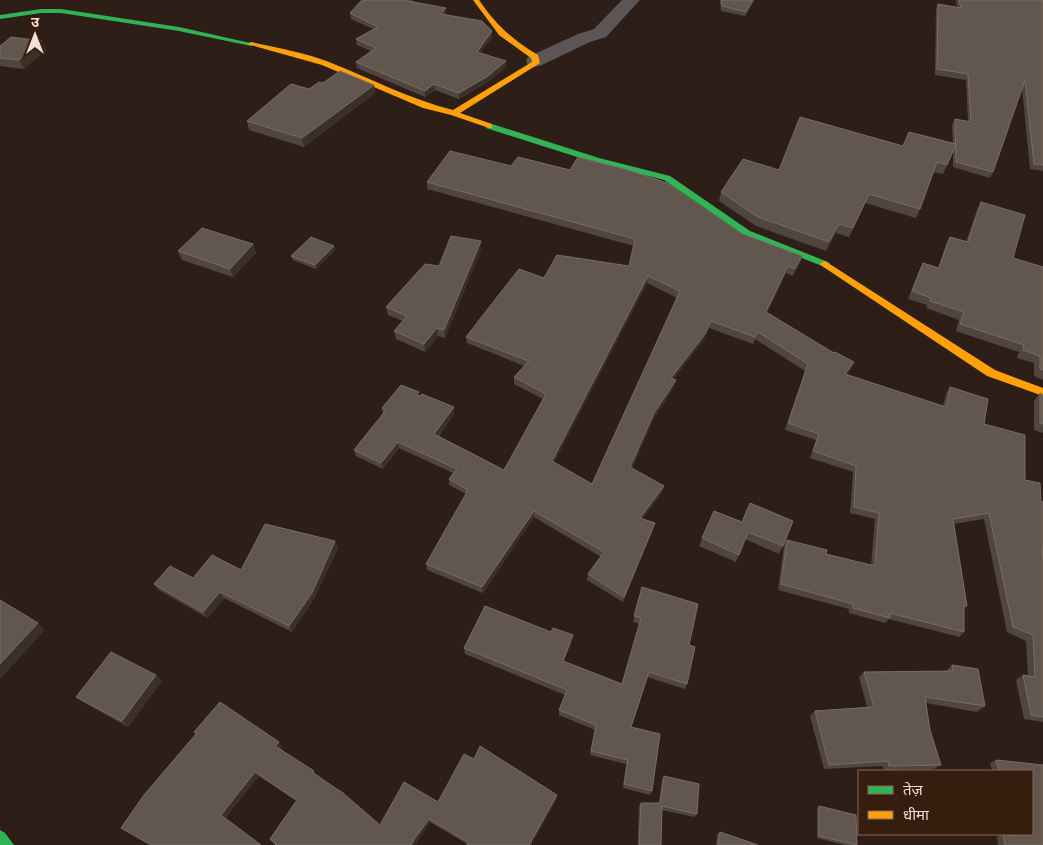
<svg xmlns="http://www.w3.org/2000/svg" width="1043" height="845" font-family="'Nunito Sans','Noto Sans Devanagari',sans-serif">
	<rect width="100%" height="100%" fill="#2d1f17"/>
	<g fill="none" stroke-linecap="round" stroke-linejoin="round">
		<path fill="#5c5555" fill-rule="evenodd" d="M622,0H640L606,37L590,42L542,65L535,67L528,65L526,61L528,57L578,34L594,29Z"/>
		<g fill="#30b455" fill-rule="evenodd">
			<path d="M41,9H61L179,27L255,44L251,46L179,31L61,13H41L0,19V15Z"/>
			<path d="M486,124H492L599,158L670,176L750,231L828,262L830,264L825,267L822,266L744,235L664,180L593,162L486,128Z"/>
			<path d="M0,830L5,833L14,845H0Z"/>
		</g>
		<g fill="#ff9f0a" fill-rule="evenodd">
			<path d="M473,0H479C495,24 513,40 538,55L540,63L460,113L492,124V128H489L451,115L423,108L322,65L247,44L251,42C277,48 304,52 329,62C370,78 409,99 453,110L532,62L531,58L499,35Z"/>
			<path d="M825,261L995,370L1043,388V396L987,376L822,266L820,264L822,262Z"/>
		</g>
	</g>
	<g fill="#51463d" fill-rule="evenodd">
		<path d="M362,0H413L412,1L446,8V13L445,15L492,31V37L480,53L506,61V67L489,81L459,99L435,90L425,97L357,68L356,62L371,51L357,45L356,39L373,29L351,19L350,13Z"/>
		<path d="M720,0H755L745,16L721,11Z"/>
		<path d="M956,0H1043V171L1030,169L1022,88L993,172L990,178L953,167V151L943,174L933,172L920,209L916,218L865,203L849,237L836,233L826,251L756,226L719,201L721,192L779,170L903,146L953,144L952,125L955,119L968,121L966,80L935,75L936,9L938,4L957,7Z"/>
		<path d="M0,46L46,50L24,69L0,66Z"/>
		<path d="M323,83L374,85L375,93L304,147L249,130L247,121L309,89Z"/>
		<path d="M427,182L740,233L802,256L800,263L793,276L786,273L767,312L851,369L847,375L943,406L946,394L950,387L984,424L1041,501L1043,502V552H1042L1043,562V722L1024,719L1016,680L1023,675L1028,676L1026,641L1007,632L984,519L954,524L967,606L964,609V632L959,637L889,619L885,623L849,613V609L778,590L784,546L787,540L826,554L871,566L875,519L850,513L853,472L810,458L816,440L785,430L805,371L755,339L753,344L709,328L703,341L673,379L674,387L653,420L632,468L662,492L642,519L653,529L623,602L587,580L588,574L601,557L534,517L483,593L427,570L426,564L466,494L449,485V479L453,473L399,448L383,469L356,456L354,450L383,415L382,408L419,396L454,414L439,436L504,470L543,399L514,384V377L524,366L467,343L466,337L544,278L629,266L634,246L427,189ZM647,283L677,298L592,484L554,462Z"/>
		<path d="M981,202L1013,258L1043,267V380L1034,376V363L1017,358L1019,352L956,331L959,320L926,308L927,305L908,299L919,271L923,263L938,268L946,244L950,237L966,242L977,210Z"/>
		<path d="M253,244L256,253L233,277L182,260L178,251Z"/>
		<path d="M334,246L335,250L316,269L293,260L291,256Z"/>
		<path d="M481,249L445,338L438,336L425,352L396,339L394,331L403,321L388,315L386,307L439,266Z"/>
		<path d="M1040,393L1043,395V433L1034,430V401Z"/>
		<path d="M714,511L783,546L779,554L745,539L736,562L699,546Z"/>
		<path d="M335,541L338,548L314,599L292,632L224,598L208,618L159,590L154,584L241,570Z"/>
		<path d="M642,587L689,645L687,684L685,689L647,677L631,727L652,791L650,795L623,788L626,764L590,755L595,730L559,715V710L565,695L465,654L464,648L572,640L564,661L622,684L640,624L633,622Z"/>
		<path d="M952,665L985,706L977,712L926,703L930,730L941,765L934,769L884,770L882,766L824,769L810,716L815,711L867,707L859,677L864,672L946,671Z"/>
		<path d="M156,675L162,681L128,727L83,702L76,697Z"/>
		<path d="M282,747L280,749L317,775L380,825L438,802L474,759L556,799L531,845H467V844L430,822L417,841L296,801L259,776L144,795Z"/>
		<path d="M996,760L1043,765V845H998L997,837L1003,834H1032V771H992L990,763Z"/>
		<path d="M664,776L697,814L694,817L662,810L661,845H638L639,806L641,803H659L662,780Z"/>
		<path d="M819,806L857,845H844L817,838V808Z"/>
		<path d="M720,832L758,845H716L717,834Z"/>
	</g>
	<g fill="#3b3027">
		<path d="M753,0H755L745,16L746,12Z"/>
		<path d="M446,8V13L441,20V14Z"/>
		<path d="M492,31V37L477,57V52Z"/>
		<path d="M42,41L46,50L24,69L19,60Z"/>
		<path d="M506,61V67L489,81L459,99V93Z"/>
		<path d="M434,84L435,90L425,97V91Z"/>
		<path d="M374,85L375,93L304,147L302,138Z"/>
		<path d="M839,224L836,233L826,251L829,242Z"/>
		<path d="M481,241V249L445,338L444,330Z"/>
		<path d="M253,244L256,253L233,277L230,269Z"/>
		<path d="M334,246L335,250L316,269L315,265Z"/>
		<path d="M802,256L800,263L793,276L795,269Z"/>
		<path d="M788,266L786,273L764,319L766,312Z"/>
		<path d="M648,276L647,283L552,467V461Z"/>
		<path d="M711,321L709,328L703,341L669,385L671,378Z"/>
		<path d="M437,328L438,336L425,352L424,344Z"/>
		<path d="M854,362L851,369L842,381L845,374Z"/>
		<path d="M676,380L674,387L653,420L629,473L630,467L654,413Z"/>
		<path d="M454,407V414L435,440L434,434Z"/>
		<path d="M398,442L399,448L383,469L381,463Z"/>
		<path d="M664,486L662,492L639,524L640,518Z"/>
		<path d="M534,511V517L483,593L482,587Z"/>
		<path d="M655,523L653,529L623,602L624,597Z"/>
		<path d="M335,541L338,548L314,599L292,632L289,626Z"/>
		<path d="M220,592L224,598L208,618L203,612Z"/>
		<path d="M38,623L45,630L0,679V664Z"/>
		<path d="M573,635L572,640L562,666L563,661Z"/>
		<path d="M156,675L162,681L128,727L122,721Z"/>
		<path d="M279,742L282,747L279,751L275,746Z"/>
		<path d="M255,772L259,776L226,818L221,815Z"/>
		<path d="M557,795L556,799L531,845H529Z"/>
		<path d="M429,819L430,822L415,845H411L415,838Z"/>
	</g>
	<g fill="#62574e" stroke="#796c63" fill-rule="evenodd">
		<path d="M362,0H408L407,1L446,8L441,14L482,21L492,31L477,52L506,61L488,76L459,93L434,84L425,91L356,62L376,48L356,39L378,27L350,13Z"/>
		<path d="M721,0H753L746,12L722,6Z"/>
		<path d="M959,0H1043V165L1034,164L1025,80L993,172L956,162L955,119L971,122L968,74L937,69L938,4L961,8Z"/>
		<path d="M11,37L42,41L19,60L0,58V46Z"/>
		<path d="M340,71L374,85L302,138L247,121L291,84L309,89L319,82L323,83Z"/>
		<path d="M800,117L903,146L909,132L956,144L947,165L937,162L920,209L869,194L853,228L839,224L829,242L758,217L721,192L743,159L779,170Z"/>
		<path d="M450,151L511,166L518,157L570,170L578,157L628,170L667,183L740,233L802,256L795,269L788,266L766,312L834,353L835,352L854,362L845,374L946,407L950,387L988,399L984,424L1025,435V480L1040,483L1041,501L1043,502V545H1042L1043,562V717L1031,715L1023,675L1035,677L1033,635L1013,627L989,513L953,519L967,606L964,605V632L890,613V618L853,608V604L781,584L787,540L827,550L826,554L875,566L879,513L854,507L856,466L813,451L819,434L788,423L808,364L758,332L755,337L711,321L705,334L671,378L676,380L654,413L630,467L664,486L640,518L655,523L624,597L588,574L604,552L534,511L482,587L426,564L468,490L449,479L457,469L398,442L381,463L354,450L386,410L382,408L401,385L419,392L417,395L420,396L422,394L454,407L434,434L504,470L546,394L514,377L529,361L466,337L519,269L544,278L557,255L629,266L635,239L427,182ZM648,276L680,291L592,484L552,461Z"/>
		<path d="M981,202L1025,215L1013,258L1043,267V370L1040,369V356L1023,350L1024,345L960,324L964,312L930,301L931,298L912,291L923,263L939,268L950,237L968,242Z"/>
		<path d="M202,228L253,244L230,269L178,251Z"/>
		<path d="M451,236L481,241L444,330L437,328L424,344L394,331L407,316L386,307L425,264L439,266Z"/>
		<path d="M311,237L334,246L315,265L291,256Z"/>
		<path d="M1040,393L1043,395V424L1040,423Z"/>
		<path d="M750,503L793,521L783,546L748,532L739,555L702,538L714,511L742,522Z"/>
		<path d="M265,524L335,541L312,593L289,626L220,592L203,612L154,584L170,566L193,578L212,555L241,570Z"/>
		<path d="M642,587L698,604L689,645L695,647L687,684L649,672L631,727L660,734L652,791L624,784L628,760L591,751L596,725L559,710L567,690L464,648L485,606L551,632L553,628L573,635L563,661L622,684L641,618L634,616Z"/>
		<path d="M0,600L38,623L0,664Z"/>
		<path d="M111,652L156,675L122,721L76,697Z"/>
		<path d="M952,665L978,669L985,706L925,697L930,730L941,765L889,766L888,761L829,765L815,711L874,707L864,672L953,671Z"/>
		<path d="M220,702L279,742L275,746L314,771L313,773L343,793L380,825L404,782L438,802L464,754L474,759L480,746L557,795L529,845H467L468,842L429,819L415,838L411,845H276L270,839L297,800L255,772L221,815L261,845H151L121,828L144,795L196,734L194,732Z"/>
		<path d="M996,760L1043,765V845H1005L1003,834L1014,836L1013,834H1032V771H999Z"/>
		<path d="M664,776L699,784L697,814L662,806L661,845H639L641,803H660Z"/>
		<path d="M819,806L856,815L857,845L819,836Z"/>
		<path d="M720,832L758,845H718Z"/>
	</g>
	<rect x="858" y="770" width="175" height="65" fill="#371d0d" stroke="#816b5d"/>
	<rect x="868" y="786" width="25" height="8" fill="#30b455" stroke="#816b5d"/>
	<text x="903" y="795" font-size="15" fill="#f1dfd4">तेज़</text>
	<rect x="868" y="811" width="25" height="8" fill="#ff9f0a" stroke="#816b5d"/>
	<text x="903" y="820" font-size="15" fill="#f1dfd4">धीमा</text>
	<g transform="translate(35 35)" stroke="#371d0d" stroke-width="4" paint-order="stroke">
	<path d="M0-4L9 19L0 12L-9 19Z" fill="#f1dfd4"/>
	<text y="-8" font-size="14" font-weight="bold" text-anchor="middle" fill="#f1dfd4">उ</text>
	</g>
</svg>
